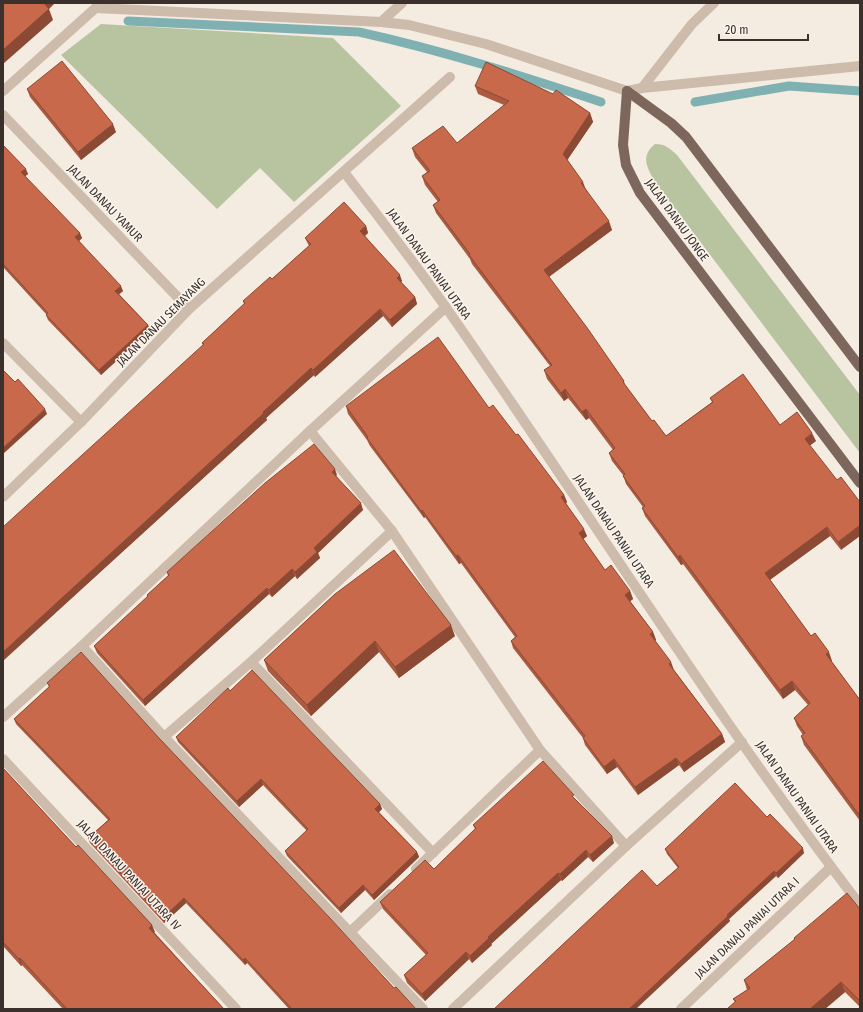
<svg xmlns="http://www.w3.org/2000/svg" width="863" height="1012" font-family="'Fira Sans Condensed',sans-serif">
	<rect width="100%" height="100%" fill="#f4ebe1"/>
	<g fill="#b8c4a0">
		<path d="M101,24L333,38L401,106L294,202L260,168L217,209L61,55Z"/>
		<path d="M655,144C666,144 669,148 677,155L860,395V453L655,182C647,168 640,156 655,144Z"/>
	</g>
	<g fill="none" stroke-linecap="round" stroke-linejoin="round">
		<g stroke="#7fb0b2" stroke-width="9">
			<path d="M128,21L359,32C441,50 522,76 601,102"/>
			<path d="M695,102L789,86L860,91"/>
		</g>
		<g stroke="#cdbbac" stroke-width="10">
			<path d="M96,8L381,22L409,25L486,44L627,91L642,88L860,66"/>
			<path d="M381,22L402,3"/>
			<path d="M642,88L692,24L714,3"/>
			<path d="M3,91L100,4"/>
			<path d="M3,115L189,309"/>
			<path d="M344,172C379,217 414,262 447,309C586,507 713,713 860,905"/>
			<path d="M3,343L81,422"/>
			<path d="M310,431L392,531L540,750L626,846"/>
			<path d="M3,497L81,422L189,309L450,77"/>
			<path d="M82,646L164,737L423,1009"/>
			<path d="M251,662L433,853"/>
			<path d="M3,717L82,646L310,431L446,307"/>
			<path d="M164,737L251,662L392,531"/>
			<path d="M3,759L236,1009"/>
			<path d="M416,869L540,750"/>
			<path d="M350,932L390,894"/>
			<path d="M453,1009L626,846L742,742"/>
			<path d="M681,1009L831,867"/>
		</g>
		<g stroke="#7d675c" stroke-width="10">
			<path d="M627,91L623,145L626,165L640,193L860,483"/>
			<path d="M627,91L671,123L686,137L860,367"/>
		</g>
	</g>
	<g fill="#ac5a40">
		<path d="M475,86L590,113L593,122L567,160L586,190L612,230L549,277L624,381L625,385L652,421L666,436L712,402L710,398L780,425L816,441L810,445L841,550L830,536L770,580L811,636L832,661H831L860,700V821L804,745L801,736L803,735L797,726L794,718L808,705L795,690L783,699L683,564L681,565L645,516L642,508L643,507L626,484L623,475L612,461L609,453L613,450L589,418L586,420L568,398L564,401L547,379L544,370L550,366L472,264L470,259L436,213L433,205L438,202L425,185L422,176L427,172L415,157L412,148L457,143L504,105L478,94Z"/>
		<path d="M27,89L116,132L81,160L30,97Z"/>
		<path d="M3,145L28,174L25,176L82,238L79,241L123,291L119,294L148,325L150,330L101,375L48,320L46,315V314L3,267Z"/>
		<path d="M366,226L368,233L365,236L402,281L401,282L415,297L417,304L392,327L383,316L315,377L314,375L266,418L267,420L44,623L203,344L202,343L244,304L243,301L272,279L309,246L305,238Z"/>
		<path d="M346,406L489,408L516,435L564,495L567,502L566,503L587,536L583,539L605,570L630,591L633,599L630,601L653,632L656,640L655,641L674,670L722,734L725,742L684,772L679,765L638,795L617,767L607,774L585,745L583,738L513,648L511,641L515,637L461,563L459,564L425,517L424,518L370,446L367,440L348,414Z"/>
		<path d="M337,475L336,476L363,510L318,553L320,558L297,579L295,576L272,597L269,594L145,706L97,653L94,646L148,597L147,595L168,576L167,572Z"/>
		<path d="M335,594L455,636L399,678L379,652L311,716L268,671L264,660Z"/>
		<path d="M47,683L158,737L394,988L416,1009H289L247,963L245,965L186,903L164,923L90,843L88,838L108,820L16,724L14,719L49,687Z"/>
		<path d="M230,691L380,804L382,809L379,812L417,852L419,857L374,900L365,890L341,913L287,856L285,851L307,831L263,785L239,807L178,742L176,737Z"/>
		<path d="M3,768L76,847L155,932H154L224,1009H63L22,965L21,966L3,946Z"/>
		<path d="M575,799L614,843L593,862L588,857L562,881L561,880L491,944L492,945L472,963L469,959L425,1001L407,983L404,975L426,955L383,909L380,902L434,869L475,829L473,825Z"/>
		<path d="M767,817L804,853L778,878L776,876L729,919L730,921L686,962L657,886L678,868L667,854L665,849Z"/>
		<path d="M860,909V1007L845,992L825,1009H727L735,1002L733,999L747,990L744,980L794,940V938Z"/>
	</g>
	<g fill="#8c4a34">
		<path d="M43,3H55L48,10L49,9L53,20L3,64V50Z"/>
		<path d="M590,113L593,122L566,162L563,154Z"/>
		<path d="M113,124L116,132L81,160L78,152Z"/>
		<path d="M26,169L28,174L23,178L21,172Z"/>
		<path d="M583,182L586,190L584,192L581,183Z"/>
		<path d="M609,221L612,230L547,278L544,270Z"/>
		<path d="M366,226L368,233L363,237L360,231Z"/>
		<path d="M80,233L82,238L77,243L75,237Z"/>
		<path d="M400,275L402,281L399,284L397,278Z"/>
		<path d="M121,286L123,291L117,296L115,291Z"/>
		<path d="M415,297L417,304L392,327L390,320Z"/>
		<path d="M380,309L383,316L315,377L313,370Z"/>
		<path d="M148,325L150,330L101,375L99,370Z"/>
		<path d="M311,368L314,375L266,418L267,420L3,661V652Z"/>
		<path d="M565,389L568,398L564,401L561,393Z"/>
		<path d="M45,409L47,414L3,454V448Z"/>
		<path d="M586,409L589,418L586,420L582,412Z"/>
		<path d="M812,433L816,441L808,447L805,439Z"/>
		<path d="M335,469L337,475L334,478L332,472Z"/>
		<path d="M564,495L567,502L564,505L561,497Z"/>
		<path d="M361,503L363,510L318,553L320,558L297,579L295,572L314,548Z"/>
		<path d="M422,510L425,517L424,518L421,511Z"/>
		<path d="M860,525V536L841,550L838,542Z"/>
		<path d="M827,527L830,536L768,581L765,573Z"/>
		<path d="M584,529L587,536L581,541L579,533Z"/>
		<path d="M458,555L461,563L459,564L456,556Z"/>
		<path d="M680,555L683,564L681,565L678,557Z"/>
		<path d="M292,569L295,576L272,597L269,590Z"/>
		<path d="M267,588L269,594L145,706L143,700Z"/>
		<path d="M630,591L633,599L628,603L625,595Z"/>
		<path d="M451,625L455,636L399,678L395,667Z"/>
		<path d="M653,632L656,640L653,642L650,634Z"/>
		<path d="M375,641L379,652L311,716L307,705Z"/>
		<path d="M829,652L832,661L829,663L826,654Z"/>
		<path d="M671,662L674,670L669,664Z"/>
		<path d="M792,681L795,690L783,699L780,690Z"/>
		<path d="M722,734L725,742L684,772L681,764Z"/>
		<path d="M676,758L679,765L638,795L635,787Z"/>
		<path d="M614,759L617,767L607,774L604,767Z"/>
		<path d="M261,779L263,785L239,807L237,801Z"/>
		<path d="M380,804L382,809L377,814L375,809Z"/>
		<path d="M612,836L614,843L593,862L590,855Z"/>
		<path d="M803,848L804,853L778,878L776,873Z"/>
		<path d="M586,850L588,857L562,881L560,874Z"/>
		<path d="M417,852L419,857L374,900L372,895Z"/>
		<path d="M774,871L776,876L729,919L730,921L636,1009H629L727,915Z"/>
		<path d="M558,873L561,880L491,944L492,945L472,963L470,956L488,937Z"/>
		<path d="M363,885L365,890L341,913L339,908Z"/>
		<path d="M184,898L186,903L164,923L163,918Z"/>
		<path d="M152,925L155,932L152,934L149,928Z"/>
		<path d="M466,952L469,959L425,1001L422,994Z"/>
		<path d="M20,958L22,965L21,966L19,959Z"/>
		<path d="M245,958L247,963L245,965L243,960Z"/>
		<path d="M841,982L845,992L825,1009H810Z"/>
	</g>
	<g fill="#c8694b" stroke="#8c4a34">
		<path d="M3,3H44L49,9L3,50Z"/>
		<path d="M62,61L113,124L78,152L27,89Z"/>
		<path d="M486,62L553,94L556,90L590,113L563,154L583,182L581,183L609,221L544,270L588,329L624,381L623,382L652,421L654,420L666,436L713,402L710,398L743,374L780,425L797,412L812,433L805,439L837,480L841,477L860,502V525L838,542L827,527L765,573L811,636L815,633L829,652L826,654L860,700V816L801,736L805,733L794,718L810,703L792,681L780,690L680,555L678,557L642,508L645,506L623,476L625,474L609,453L615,448L586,409L582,412L565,389L561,393L544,370L552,365L469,255L470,254L433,205L440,200L422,176L430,171L412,148L443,126L457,143L509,101L475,86Z"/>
		<path d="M3,145L26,169L21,172L80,233L75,237L121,286L115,291L148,325L99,370L46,315L48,313L3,264Z"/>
		<path d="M344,202L366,226L360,231L400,275L397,278L415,297L390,320L380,309L313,370L311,368L263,412L264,413L3,652V527L204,344L202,343L245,303L243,301L270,277L272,279L311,244L305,238Z"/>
		<path d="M438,337L489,408L493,405L516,435L518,434L564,495L561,497L584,529L579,533L605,570L611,565L630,591L625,595L653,632L650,634L671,662L669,664L722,734L681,764L676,758L635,787L614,759L604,767L583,738L585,736L511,641L517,636L458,555L456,556L422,510L421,511L367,438L368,437L346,406Z"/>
		<path d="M3,370L15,382L18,379L45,409L3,448Z"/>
		<path d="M314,444L335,469L332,472L361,503L314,548L317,552L295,572L292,569L269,590L267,588L143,700L94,646L148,596L147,595L169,575L167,572L265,483Z"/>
		<path d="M394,550L451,625L395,667L375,641L307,705L264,660L335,594Z"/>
		<path d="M81,652L158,737L329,917L394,988L396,987L416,1009H292L245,958L243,960L184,898L163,918L88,838L110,819L14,719L50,686L47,683Z"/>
		<path d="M252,670L380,804L375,809L417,852L372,895L363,885L339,908L285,851L308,829L261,779L237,801L176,737L228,688L230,691Z"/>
		<path d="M543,761L574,795L572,796L612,836L590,855L586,850L560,874L558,873L488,937L489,938L470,956L466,952L422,994L404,975L428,953L380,902L425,860L434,869L476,828L473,825Z"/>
		<path d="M3,768L76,847L78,845L152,925L149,928L224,1009H67L20,958L19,959L3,942Z"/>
		<path d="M735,783L767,817L770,814L803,848L776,873L774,871L727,915L728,916L629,1009H494L642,870L657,886L679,867L665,849Z"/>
		<path d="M847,893L860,909V1001L841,982L810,1009H727L736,1001L733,999L750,988L744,980L795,939L794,938Z"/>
	</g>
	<g text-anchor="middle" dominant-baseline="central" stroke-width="3" stroke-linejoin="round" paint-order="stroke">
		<g font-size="12" fill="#3b302b" stroke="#fbf5ee">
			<text transform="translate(105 203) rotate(46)">JALAN DANAU YAMUR</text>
			<text transform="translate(677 220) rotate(54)">JALAN DANAU JONGE</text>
			<text transform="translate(429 264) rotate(54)">JALAN DANAU PANIAI UTARA</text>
			<text transform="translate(161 322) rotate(-45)">JALAN DANAU SEMAYANG</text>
			<text transform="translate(614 531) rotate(56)">JALAN DANAU PANIAI UTARA</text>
			<text transform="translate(797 797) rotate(55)">JALAN DANAU PANIAI UTARA</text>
			<text transform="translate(129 875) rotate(47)">JALAN DANAU PANIAI UTARA IV</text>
			<text transform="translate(747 928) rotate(-44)">JALAN DANAU PANIAI UTARA I</text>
		</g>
	</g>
	<rect width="863" height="1012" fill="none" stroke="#3b302b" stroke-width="8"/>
	<path d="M719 34v6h89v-6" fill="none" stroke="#3b302b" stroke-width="2"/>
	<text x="725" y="34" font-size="12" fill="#3b302b" stroke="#fbf5ee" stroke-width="3" paint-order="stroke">20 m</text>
</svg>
